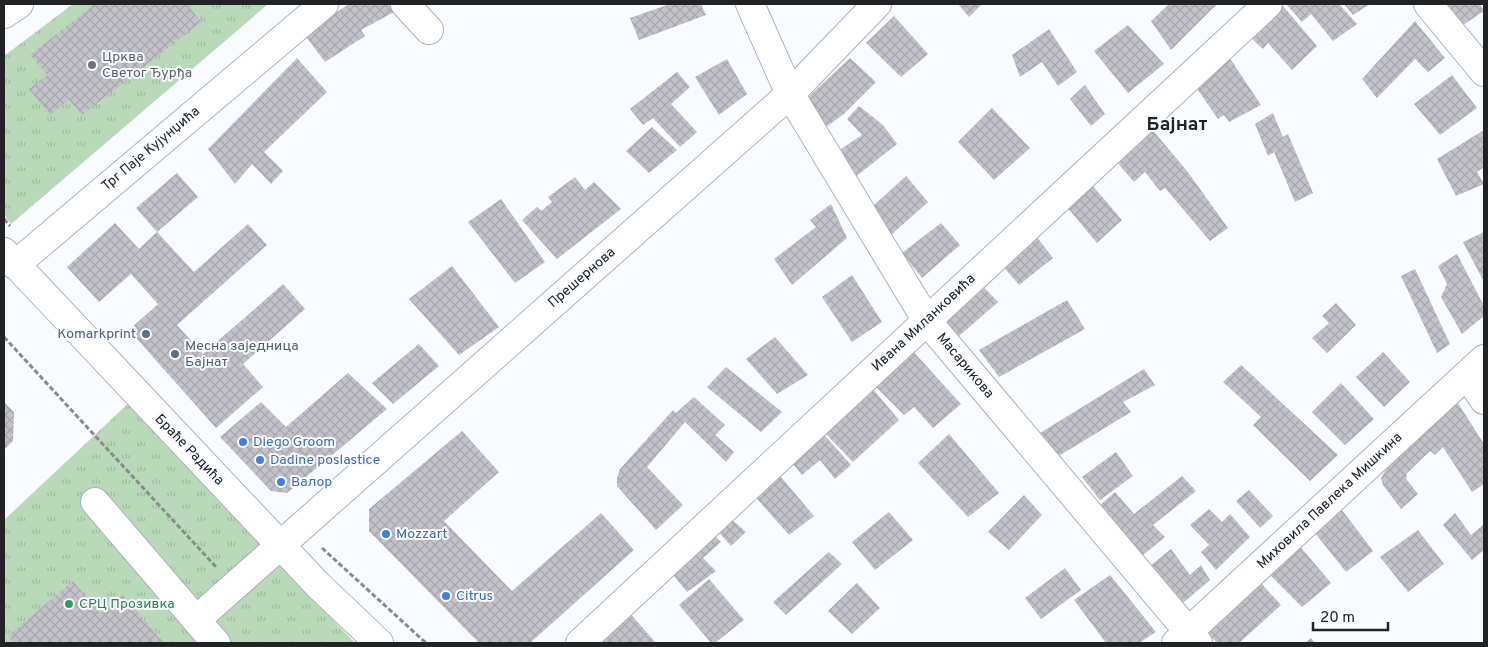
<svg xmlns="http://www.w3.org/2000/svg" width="1488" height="647" font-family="Overpass,sans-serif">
	<defs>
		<pattern id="grass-tufts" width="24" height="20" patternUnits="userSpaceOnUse" patternTransform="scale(1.25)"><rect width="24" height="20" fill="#b9dab9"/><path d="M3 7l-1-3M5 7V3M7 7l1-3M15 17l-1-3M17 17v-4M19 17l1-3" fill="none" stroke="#9fbb9f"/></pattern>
		<pattern id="building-cross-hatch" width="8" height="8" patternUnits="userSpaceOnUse" patternTransform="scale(1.25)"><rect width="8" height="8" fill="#c3c2c8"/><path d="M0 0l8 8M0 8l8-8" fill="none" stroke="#a7a6ac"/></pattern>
	</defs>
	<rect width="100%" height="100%" fill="#f8fbff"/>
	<g fill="url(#grass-tufts)">
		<path d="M73,4L267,5L11,224L4,215V56Z"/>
		<path d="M132,400L260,543L355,643H4V520Z"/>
	</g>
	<g fill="url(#building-cross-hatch)">
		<path d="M95,4H187L201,22L82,115L69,100L50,115L29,89L47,75L30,55Z"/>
		<path d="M349,4H389L394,12L361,30L365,36L325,62L304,34Z"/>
		<path d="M670,4H701L706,15L639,40L630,18Z"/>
		<path d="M958,4H982L969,17Z"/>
		<path d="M1169,4H1217L1171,50L1151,21Z"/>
		<path d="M1286,4H1339L1357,24L1333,41L1311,14L1302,22Z"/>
		<path d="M1344,4H1370L1353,15Z"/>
		<path d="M1441,4H1480L1484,11L1460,27Z"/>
		<path d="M1283,6L1317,46L1292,70L1268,43L1263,49L1251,38Z"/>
		<path d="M894,16L928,54L901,77L866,43Z"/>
		<path d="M1415,21L1445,58L1428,72L1415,59L1377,98L1362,79Z"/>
		<path d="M1128,25L1164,64L1128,93L1094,51Z"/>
		<path d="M1049,29L1077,72L1058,86L1042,62L1020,77L1012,55Z"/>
		<path d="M1227,54L1261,105L1229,122L1224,115L1218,119L1193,83Z"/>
		<path d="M297,58L327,92L264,152L283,171L271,184L252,164L235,184L208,149Z"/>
		<path d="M850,58L876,82L844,114L822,130L806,99Z"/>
		<path d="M727,59L747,94L719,115L695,77Z"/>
		<path d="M677,72L690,87L671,104L697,132L680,147L653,118L643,125L630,109Z"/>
		<path d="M1452,75L1477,108L1440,135L1414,104Z"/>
		<path d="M1085,85L1105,114L1091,126L1070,99Z"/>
		<path d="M859,106L883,125L897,144L854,178L838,151L862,135L847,119Z"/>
		<path d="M992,108L1030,148L994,180L958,142Z"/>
		<path d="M1273,113L1283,137L1288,134L1313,193L1295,202L1274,152L1268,156L1255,124Z"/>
		<path d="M652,127L677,150L649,173L626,151Z"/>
		<path d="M1150,127L1187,171L1228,228L1210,241L1165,188L1160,191L1145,172L1134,182L1116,161Z"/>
		<path d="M1484,130V167L1477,172L1484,184L1456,196L1437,159Z"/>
		<path d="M177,173L198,197L157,232L194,272L248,224L267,245L177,325L203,354L283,284L305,309L243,364L263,387L216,428L129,330L158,304L131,274L99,302L67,267L115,223L139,249L157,232L136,208Z"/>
		<path d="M906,176L928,202L891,235L869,210Z"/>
		<path d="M575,177L585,190L594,182L621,209L557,259L522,220L537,207L541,211L552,202L548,197Z"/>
		<path d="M1092,185L1122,220L1097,243L1067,207Z"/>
		<path d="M501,199L545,262L515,283L468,222Z"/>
		<path d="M831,204L847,238L792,285L774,259L816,227L810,220Z"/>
		<path d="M941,223L960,245L922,278L902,253Z"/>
		<path d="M1033,232L1053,258L1019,285L999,262Z"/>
		<path d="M1484,232V282L1463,242Z"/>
		<path d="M1457,254L1484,306V316L1462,334L1441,297L1447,284L1438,266Z"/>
		<path d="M452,266L499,327L459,355L409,299Z"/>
		<path d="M1415,269L1450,344L1437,353L1401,276Z"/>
		<path d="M852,275L882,322L852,342L822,297Z"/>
		<path d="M976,279L998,302L959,336L939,314Z"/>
		<path d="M1067,300L1085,329L999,377L979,350Z"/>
		<path d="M1336,303L1356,325L1327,353L1312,338L1329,323L1322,316Z"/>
		<path d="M775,337L808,375L777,394L746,359Z"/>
		<path d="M419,344L439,366L393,404L372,383Z"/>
		<path d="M909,347L961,404L933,428L914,407L904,415L872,383Z"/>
		<path d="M1383,352L1410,382L1384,407L1356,377Z"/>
		<path d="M1241,365L1338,455L1310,481L1253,425L1261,417L1223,382Z"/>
		<path d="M726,367L782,412L761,432L707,387Z"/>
		<path d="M1144,369L1155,385L1123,402L1131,412L1057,457L1040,433Z"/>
		<path d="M348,373L387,409L287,493L271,491L220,437L261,402L286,427Z"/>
		<path d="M1341,383L1374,419L1345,445L1312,412Z"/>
		<path d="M872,388L899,420L853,462L824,432Z"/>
		<path d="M694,397L725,425L715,435L734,452L726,462L685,422L647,467L683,505L656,530L617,486V478L620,469L673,410L676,413Z"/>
		<path d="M1456,400L1484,444V484L1472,492L1443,447L1435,455L1430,451L1406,474L1407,480L1418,494L1401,509L1383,485L1381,478L1390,463Z"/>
		<path d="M4,402L14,412L13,441L4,450Z"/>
		<path d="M820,430L851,465L835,479L820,460L802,475L789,459Z"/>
		<path d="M462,431L499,472L444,521L512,591L601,513L634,550L530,643H479L369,531V509Z"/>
		<path d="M949,434L999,493L968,517L918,463Z"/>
		<path d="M1116,452L1133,476L1100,500L1082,477Z"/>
		<path d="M776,471L814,516L789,535L751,492Z"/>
		<path d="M1182,476L1196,491L1153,525L1165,537L1143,555L1099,506L1115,492L1134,514Z"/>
		<path d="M1249,490L1273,516L1260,528L1236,501Z"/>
		<path d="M1024,495L1042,515L1009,550L988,532Z"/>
		<path d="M1209,509L1222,522L1230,514L1250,537L1216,570L1201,552L1209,545L1190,525Z"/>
		<path d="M1342,510L1373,551L1346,572L1315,533Z"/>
		<path d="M889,512L913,540L875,570L852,542Z"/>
		<path d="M1455,513L1471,535L1484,524V550L1472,560L1443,525Z"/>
		<path d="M728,516L746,532L731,546L715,528Z"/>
		<path d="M1418,530L1444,564L1408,592L1380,557Z"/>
		<path d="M710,531L721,542L703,558L716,571L687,592L668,569Z"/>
		<path d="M1298,544L1331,583L1302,607L1266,571Z"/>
		<path d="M1171,549L1190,575L1201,565L1210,580L1183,603L1150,566Z"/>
		<path d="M829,552L842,564L786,615L773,602Z"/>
		<path d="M1065,568L1081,590L1041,619L1025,598Z"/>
		<path d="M1110,575L1156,632L1139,643H1106L1074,600Z"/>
		<path d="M709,579L744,620L715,643H711L679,605Z"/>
		<path d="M73,581L100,613L122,594L164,643H14L8,636Z"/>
		<path d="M1260,582L1281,605L1239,643H1217L1207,632Z"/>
		<path d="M857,583L880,608L852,634L828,611Z"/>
		<path d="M627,610L656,643H591Z"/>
		<path d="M1311,638L1315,643H1305Z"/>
	</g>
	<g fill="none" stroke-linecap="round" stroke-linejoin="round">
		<g stroke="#aeb2b8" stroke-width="30">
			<g id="minor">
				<path d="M405,4L429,30"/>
				<path d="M750,4L790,94L927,321L1198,643"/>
				<path d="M1428,4L1484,72"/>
				<path d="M4,14L19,4"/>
				<path d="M4,252L317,584L379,643"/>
				<path d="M15,265L324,4"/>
				<path d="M1467,375L1484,400"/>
				<path d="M95,502L216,643"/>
				<path d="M196,620L790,94L877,4"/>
				<path d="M580,643L1268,4"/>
				<path d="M1176,643L1484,359"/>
			</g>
		</g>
		<g stroke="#898b8d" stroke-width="3" stroke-dasharray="5 2.5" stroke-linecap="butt">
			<path d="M4,219L10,226"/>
			<path d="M4,337L217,568"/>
			<path d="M322,548L426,643"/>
		</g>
		<use href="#minor" stroke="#fff" stroke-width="28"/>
	</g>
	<circle fill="#6b7280" stroke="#f8fbff" stroke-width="2" cx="92" cy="65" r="5"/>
	<g fill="#5c6f8a" stroke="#f8fbff" stroke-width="2">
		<circle cx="146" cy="334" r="5"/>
		<circle cx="175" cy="354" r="5"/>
	</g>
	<g fill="#3f7fe0" stroke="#f8fbff" stroke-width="2">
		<circle cx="243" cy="442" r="5"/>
		<circle cx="260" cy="460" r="5"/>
		<circle cx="281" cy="482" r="5"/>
		<circle cx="386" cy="534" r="5"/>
		<circle cx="446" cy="596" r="5"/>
	</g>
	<circle fill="#2e9e5b" stroke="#f8fbff" stroke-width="2" cx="69" cy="604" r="5"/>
	<g text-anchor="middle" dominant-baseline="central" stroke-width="4" stroke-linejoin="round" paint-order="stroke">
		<g font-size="14" fill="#5b616d" stroke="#f8fbff" text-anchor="start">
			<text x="102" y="57">Црква<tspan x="102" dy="16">Светог Ђурђа</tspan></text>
		</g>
		<g font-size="14" fill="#222325" stroke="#f8fbff">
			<text transform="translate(151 149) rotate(-40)">Трг Паје Кујунџића</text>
			<text transform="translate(582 278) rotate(-41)">Прешернова</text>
			<text transform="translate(924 323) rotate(-43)">Ивана Миланковића</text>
			<text transform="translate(965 366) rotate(50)">Масарикова</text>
			<text transform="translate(189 450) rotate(46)">Браће Радића</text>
			<text transform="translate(1330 501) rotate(-43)">Миховила Павлека Мишкина</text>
		</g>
		<g font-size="14" fill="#4e5e75" stroke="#f8fbff" text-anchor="end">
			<text x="136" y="334">Komarkprint</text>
			<text x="185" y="346" text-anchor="start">Месна заједница<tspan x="185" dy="16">Бајнат</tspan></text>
		</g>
		<g font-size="14" fill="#366cbe" stroke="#f8fbff" text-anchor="start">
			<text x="253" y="442">Diego Groom</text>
			<text x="270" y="460">Dadine poslastice</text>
			<text x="291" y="482">Валор</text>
			<text x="396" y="534">Mozzart</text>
			<text x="456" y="596">Citrus</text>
		</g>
		<g font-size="14" fill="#27864d" stroke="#f8fbff" text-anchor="start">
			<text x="79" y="604">СРЦ Прозивка</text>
		</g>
		<g font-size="19" font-weight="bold" fill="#222325" stroke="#f8fbff">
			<text x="1177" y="125">Бајнат</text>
		</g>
	</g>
	<rect width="1488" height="647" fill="none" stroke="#222325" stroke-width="10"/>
	<path d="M1313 622v8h75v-8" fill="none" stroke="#222325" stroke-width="2.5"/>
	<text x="1320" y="622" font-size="15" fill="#222325" stroke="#f8fbff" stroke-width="4" paint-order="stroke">20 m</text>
</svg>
